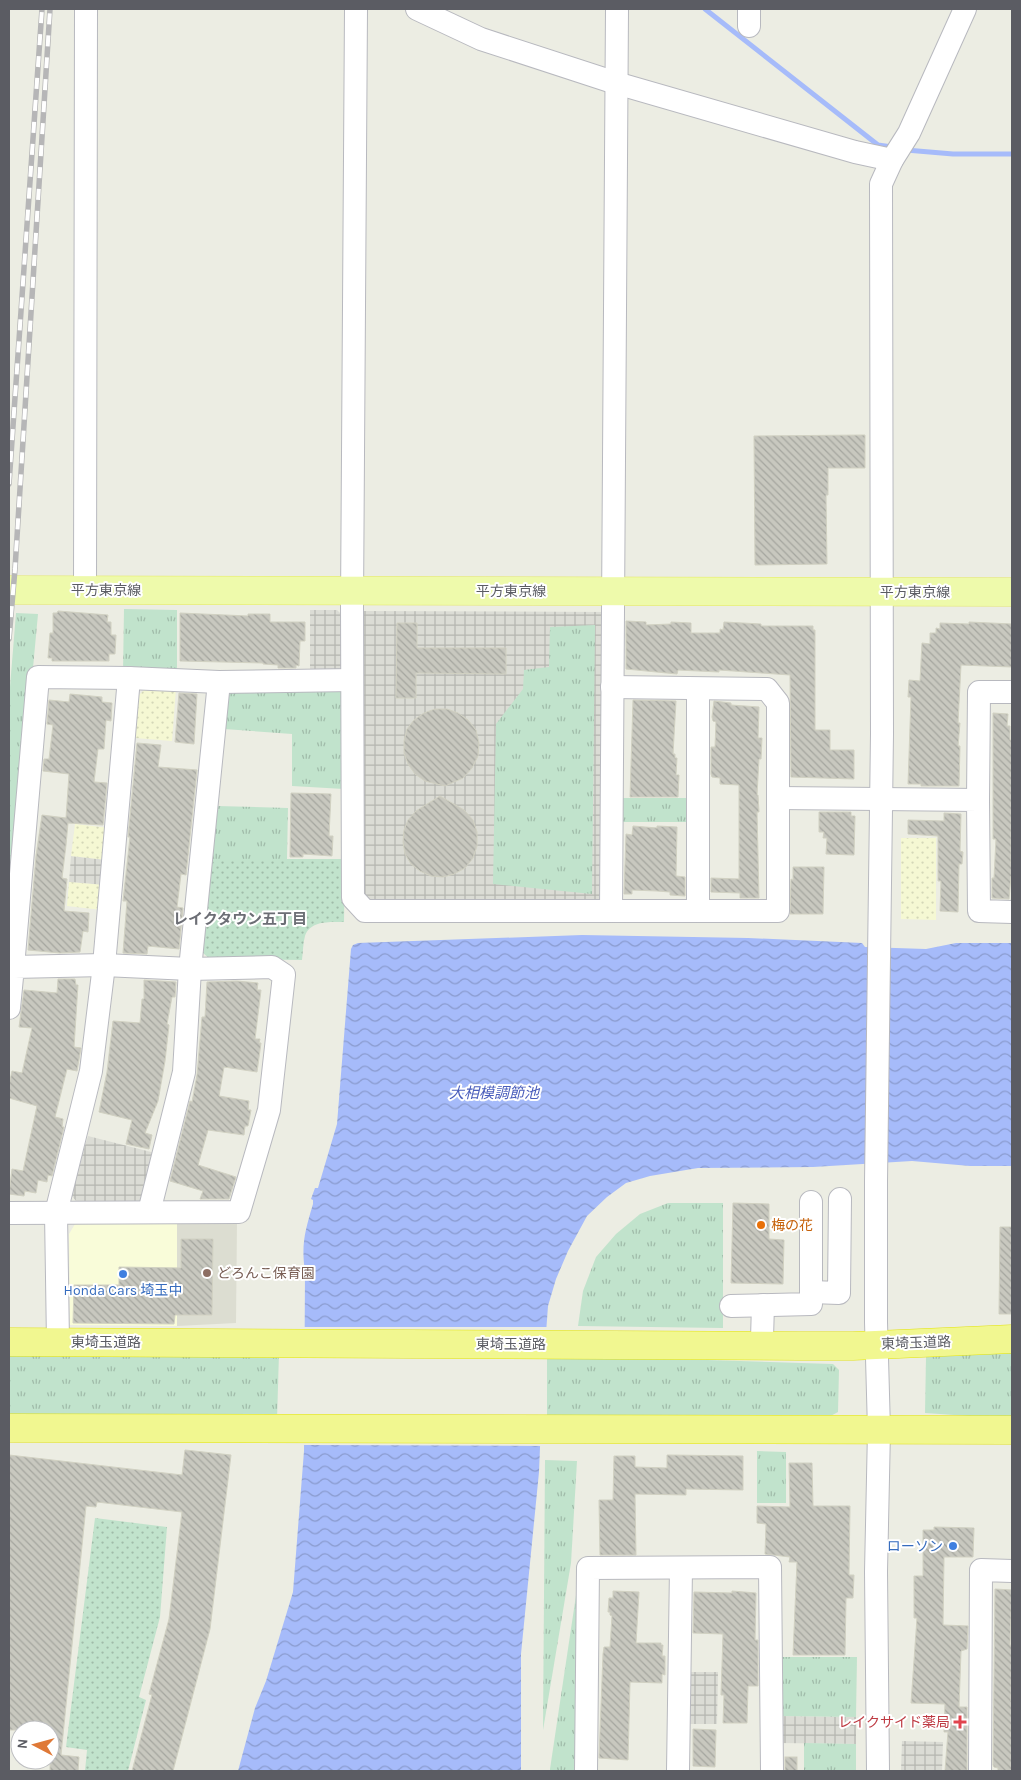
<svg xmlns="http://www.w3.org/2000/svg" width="1021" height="1780" font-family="Karla,'Noto Sans JP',sans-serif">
	<defs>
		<pattern id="industrial-grid" width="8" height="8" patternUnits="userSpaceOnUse" patternTransform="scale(1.25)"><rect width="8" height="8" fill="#dbdcd5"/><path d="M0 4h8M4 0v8" fill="none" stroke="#b5b6b0"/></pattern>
		<pattern id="grass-tufts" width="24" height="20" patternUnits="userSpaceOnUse" patternTransform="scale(1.25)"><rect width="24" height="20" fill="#c1e3cc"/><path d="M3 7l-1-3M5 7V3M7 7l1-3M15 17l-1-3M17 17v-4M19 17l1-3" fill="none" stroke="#a0bba9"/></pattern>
		<pattern id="sand-dots" width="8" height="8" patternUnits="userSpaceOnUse" patternTransform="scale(1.25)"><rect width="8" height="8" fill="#f5f8d3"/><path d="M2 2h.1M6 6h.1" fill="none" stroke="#d4d7b8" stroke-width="1.8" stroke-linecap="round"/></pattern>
		<pattern id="park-dots" width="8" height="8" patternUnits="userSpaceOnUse" patternTransform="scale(1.25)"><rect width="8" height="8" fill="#c1e3cc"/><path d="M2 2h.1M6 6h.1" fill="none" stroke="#a0bba9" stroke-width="1.8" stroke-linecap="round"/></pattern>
		<pattern id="water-waves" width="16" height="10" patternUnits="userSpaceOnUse" patternTransform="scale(1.25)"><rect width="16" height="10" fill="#a6bbfa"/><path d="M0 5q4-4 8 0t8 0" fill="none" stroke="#8a9bce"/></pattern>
		<pattern id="building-back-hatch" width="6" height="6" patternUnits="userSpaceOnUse" patternTransform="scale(1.25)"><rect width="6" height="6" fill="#c8c8bf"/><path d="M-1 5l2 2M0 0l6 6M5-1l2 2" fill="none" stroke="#a5a69f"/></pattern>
	</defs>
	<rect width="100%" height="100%" fill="#ecede3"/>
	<path fill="#f9fcd9" d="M177,1223V1326L70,1325L69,1234L75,1224Z"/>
	<g fill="url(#industrial-grid)">
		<path d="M310,610H337L344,617V664L336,672L310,671Z"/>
		<path d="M362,611L604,612L603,894L596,903H368L360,896Z"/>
		<path d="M71,856L107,860L104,885L69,882Z"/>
		<path d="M88,1136L155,1153L145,1197L136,1204L77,1202L70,1194Z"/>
		<path d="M686,1672H718L717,1724H685Z"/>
		<path d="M778,1716L856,1717V1744L778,1743Z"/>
		<path d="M902,1741L943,1742L942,1771H901Z"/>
	</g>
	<path fill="#dcddd1" d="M237,1221L236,1323L177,1326V1223Z"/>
	<g fill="url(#grass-tufts)">
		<path d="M124,609L177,610V673L123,672Z"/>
		<path d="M16,613L38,614L9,926V699Z"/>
		<path d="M595,625L592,894L493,884L496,724L523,689L524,670L549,667L550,627Z"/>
		<path d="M338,687L345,695L344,789L292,786V734L224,729L228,692Z"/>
		<path d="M620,798H691V822H619Z"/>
		<path d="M217,806L288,808L287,859H212Z"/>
		<path d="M668,1203H723V1328L578,1326L583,1291L596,1257L616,1234L640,1214Z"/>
		<path d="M9,1350L279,1353L277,1420L9,1417Z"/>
		<path d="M1012,1350V1419L925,1413L926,1357Z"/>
		<path d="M547,1355L833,1364L839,1370L838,1412L825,1419L547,1420Z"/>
		<path d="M757,1451L786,1452V1503H757Z"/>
		<path d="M545,1460L577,1461L571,1563L543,1730Z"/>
		<path d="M578,1582L579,1771H550V1769Z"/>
		<path d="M779,1657H857L856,1717L778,1716Z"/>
		<path d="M804,1743L856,1744V1771H804Z"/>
	</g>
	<g fill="url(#sand-dots)">
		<path d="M148,686L176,688L172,741L135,738L138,696Z"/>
		<path d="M75,824L110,828L107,860L71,856Z"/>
		<path d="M901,838H936V920L901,919Z"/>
		<path d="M69,882L104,885L102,910L67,906Z"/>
	</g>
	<g fill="url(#park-dots)">
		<path d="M212,859H345L344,922C331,922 310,920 305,936C303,943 303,952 302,960L210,959L203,953Z"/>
		<path d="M95,1518L167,1527L160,1617L139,1697L146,1700L128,1771H85L87,1750L66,1747Z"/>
	</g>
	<path fill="url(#water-waves)" d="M582,935L748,938L862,943L865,947L926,949L956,943H1012V1166H970L912,1161L813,1167L698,1168L650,1176L626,1183L607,1197L587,1216L568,1251L556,1279L548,1306L543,1374L539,1472L521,1654V1771H238L255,1708L266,1681L293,1592L304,1451L305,1272C301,1244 305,1231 313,1204V1200L311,1199L315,1188H318L337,1124L351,949L353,945L358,943Z"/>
	<path fill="#ecede3" d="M302,1327H548L543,1446L302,1445Z"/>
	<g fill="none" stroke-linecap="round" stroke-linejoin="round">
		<g stroke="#a6bbfa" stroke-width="5">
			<path d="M705,9L878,145L892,147"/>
			<path d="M906,150L953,154H1012"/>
		</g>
	</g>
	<g fill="url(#building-back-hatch)" stroke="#d1d1c2">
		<path d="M865,435V468H828V495H826L827,564L755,565L754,436Z"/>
		<path d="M58,611L108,615L107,622H111V635H116L115,654H109V661H52V658H48L50,633H53V613H57Z"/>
		<path d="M180,613L248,616V614H270V622H305V641H300L299,666L296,665V668H278V665L263,664V663L180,661Z"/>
		<path d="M626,621L646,622V625L671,624V622L691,623V633H720V629L723,630L724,622L761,624V626H813V630H815V730H830V750H854V779L791,777L790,675L719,670V672L678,670L677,674L626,669Z"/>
		<path d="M969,622L1012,624V667L961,665L958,723H960L958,746H960L959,786H921V784H908L911,697H908L909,680L920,681L922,643L930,644V633H936V628L940,629V623L969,624Z"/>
		<path d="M397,623H417V648H506V674L416,673V698H396Z"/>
		<path d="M179,693L197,694L194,744L175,742Z"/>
		<path d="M70,694L102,697V702L112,703L111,721L106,720L104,749H98L94,782L107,783L103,825L68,823L66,845L62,878L67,879L64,911L89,913L88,932L83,931L80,952L60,953L28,950L36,856L42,815L66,818L69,774L43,771L44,759H49L53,725L47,724L49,700L69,702Z"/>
		<path d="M633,700L676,701L673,754H675V758H677L676,775H679L678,797H630Z"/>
		<path d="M714,701L731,703V705L759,707L758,738H762L761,759H759L757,795H758L759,812H757L759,898H740V893L711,892V878L739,879V785L720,784V778L712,777L711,774V747H715L716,722L713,721L712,717Z"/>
		<path d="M435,709H447L458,713L468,720L476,730L479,743L478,756L472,768L463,778L445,786L425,781L415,774L408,764L404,753V741L407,729L414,720L424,713Z"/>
		<path d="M993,713L1008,714L1007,726H1010V740H1012L1011,863H1012V876H1011L1009,899L992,898V878H994L996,839H993Z"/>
		<path d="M137,743L161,745L158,767L197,770L186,875L181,874L177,907L183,908L179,949L148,946L147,954L123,953L127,901H123L130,837H128Z"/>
		<path d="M291,793L331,794L329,836H333L332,856L303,854V857H290Z"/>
		<path d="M440,796L464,810L473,820L477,832V846L473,858L465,868L454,874L443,877L431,876L420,871L411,864L405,854L403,842L404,830L408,820L416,811Z"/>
		<path d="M819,812H851V816H855L854,855L826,854L827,838H823L824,832H819Z"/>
		<path d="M944,813L961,814L960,851L963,852L962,864H959L958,912L940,911L941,881H938V836L908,834V820L944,821Z"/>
		<path d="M633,826L657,828V826L677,827L676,876L685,877V896L670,895V892L657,891L632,890V894H624L626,834L632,835Z"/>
		<path d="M793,867H824L823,914H790L791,879L793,880Z"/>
		<path d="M58,979H75L76,985H78L74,1047L81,1048L77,1071L67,1069L55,1117L63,1119L62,1127H64L52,1176L48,1175L47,1182L38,1180L36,1193L25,1191L24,1196L9,1194L12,1169L23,1171L37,1106L9,1098V1085L12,1071L22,1073L32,1028L19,1027L24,990L57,993Z"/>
		<path d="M144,980L176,982L175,997H172L167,1024L169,1025L165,1061L158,1101L145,1133L152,1135L149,1149L126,1144L132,1120L99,1112L107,1072L113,1021L140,1023L142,999H144Z"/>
		<path d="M237,981L258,983L257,990H261L255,1039H260L259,1043H261L257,1072L224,1067L219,1096L249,1101L248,1110H251L248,1126H245L244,1135L208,1130L198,1165L236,1177L229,1199H200L203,1191L170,1181L190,1101L192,1102L197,1075L202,1017H205L207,982Z"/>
		<path d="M733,1203L769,1204V1239L784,1240L783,1284L731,1283Z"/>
		<path d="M1000,1227H1012V1314H999Z"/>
		<path d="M181,1239H213L212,1315H175L174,1324L73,1323L74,1285H119V1267L181,1268Z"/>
		<path d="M185,1450L231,1455L210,1629L173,1771H132L152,1695L149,1694L169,1619L182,1512L97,1502L96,1507L86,1506L61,1755L79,1757L78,1771H50V1730H9V1455L182,1475Z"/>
		<path d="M667,1455L743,1456V1490L686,1489V1495L635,1494L636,1555H600L599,1500H613L614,1456H635V1467L667,1468Z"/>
		<path d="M789,1463H812L813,1506H850L849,1575H854L853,1598H846L845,1655H793L797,1562H789L790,1557L765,1554L766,1524L757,1523V1506L790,1507Z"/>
		<path d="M934,1527L974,1528L973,1557H944L943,1625L968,1626L967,1649L961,1651L959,1707H967V1771H945L948,1732H944L945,1704L911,1703L917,1618H914V1576H923V1530H934Z"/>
		<path d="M995,1589L1012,1590L1010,1645H1012L1011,1701H1012V1771H998V1768L994,1767L993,1765Z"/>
		<path d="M613,1591L639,1592L636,1643H661V1645H663L662,1656H665V1675L662,1674V1683L630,1682L628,1760L599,1758L603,1654L604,1647H610L612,1616L610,1615V1612H608L609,1598H613Z"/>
		<path d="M732,1591L756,1593L755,1640H758V1686H748L747,1723H723L724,1695H721L723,1634L693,1633L694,1592L732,1593Z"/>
		<path d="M693,1729L716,1730L715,1767L693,1766Z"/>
		<rect x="785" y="1757" width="12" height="14"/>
	</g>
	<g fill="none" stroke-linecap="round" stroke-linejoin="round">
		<g stroke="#b8b9bf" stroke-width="24">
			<g id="minor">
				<path d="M356,9L352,604L353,898L365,911H778V703L767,689L612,687"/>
				<path d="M417,9L481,39L616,83L855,152L892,160"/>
				<path d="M749,26V9"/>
				<path d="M85,590L86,9"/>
				<path d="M698,689V911"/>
				<path d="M779,798L978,800L979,911L1012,912"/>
				<path d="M978,800L979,692H1012"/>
				<path d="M611,911L617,9"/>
				<path d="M13,967L38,677L129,678L219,682L352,680"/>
				<path d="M9,1008L13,967L104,965L190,969L272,967L284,975L269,1110L239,1212L9,1213"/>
				<path d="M149,1212L184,1072L190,969L219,682"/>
				<path d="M811,1292L839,1293L840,1199"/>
				<path d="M731,1306L811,1304V1202"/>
				<path d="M58,1342L56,1213L91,1071L104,965L129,678"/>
				<path d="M760,1346L762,1338L763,1305"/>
				<path d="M586,1771L588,1568L770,1567L772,1771"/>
				<path d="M678,1771L681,1568"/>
				<path d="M878,1771L876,1572L879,1430L876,1322V1182L882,734L881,184L892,160L909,133L965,9"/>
				<path d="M980,1771L981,1570L1012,1571"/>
			</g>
		</g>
		<g stroke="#e5e960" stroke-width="29">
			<path id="major" d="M9,590L1012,592"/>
		</g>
		<g stroke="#e3e30d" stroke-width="29">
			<g id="highway">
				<path d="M9,1342L799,1346H853L1012,1339"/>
				<path d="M9,1428L1012,1430"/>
			</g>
		</g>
		<use href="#minor" stroke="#fff" stroke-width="22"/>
		<use href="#major" stroke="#eefaab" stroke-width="28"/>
		<use href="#highway" stroke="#f1f790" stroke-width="28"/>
		<g stroke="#b6b6b7" stroke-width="5.5">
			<g id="rail">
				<path d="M9,484L42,9"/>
				<path d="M9,639L15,569L50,9"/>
			</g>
		</g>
		<use href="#rail" stroke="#fff" stroke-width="4" stroke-dasharray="11" stroke-linecap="butt"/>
	</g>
	<circle fill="#e8710a" stroke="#fff" stroke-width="2" cx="761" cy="1225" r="5"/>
	<circle fill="#8d6e63" stroke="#fff" stroke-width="2" cx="207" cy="1273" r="5"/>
	<g fill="#3f7fe0" stroke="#fff" stroke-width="2">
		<circle cx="123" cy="1274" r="5"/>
		<circle cx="953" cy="1546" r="5"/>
	</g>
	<path fill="#e0444e" stroke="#fff" stroke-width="2" d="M957.5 1714.5h5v5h5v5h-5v5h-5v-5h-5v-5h5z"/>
	<g text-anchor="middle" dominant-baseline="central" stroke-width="4" stroke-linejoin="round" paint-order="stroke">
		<g font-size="14" fill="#5b5c63" stroke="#fff">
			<text x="106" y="590">平方東京線</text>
			<text x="511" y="591">平方東京線</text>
			<text x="915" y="592">平方東京線</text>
			<text x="106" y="1342">東埼玉道路</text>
			<text transform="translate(916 1343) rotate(-2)">東埼玉道路</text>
			<text x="511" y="1344">東埼玉道路</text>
		</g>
		<g font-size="14" fill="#c56008" stroke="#fff" text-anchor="start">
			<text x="771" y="1225">梅の花</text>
		</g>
		<g font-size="14" fill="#785e54" stroke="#fff" text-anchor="start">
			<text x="217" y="1273">どろんこ保育園</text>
		</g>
		<g font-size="14" fill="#366cbe" stroke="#fff">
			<text x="123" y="1290">Honda Cars 埼玉中</text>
			<text x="943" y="1546" text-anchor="end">ローソン</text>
		</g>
		<g font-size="14" fill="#be3a42" stroke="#fff" text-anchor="end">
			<text x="950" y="1722">レイクサイド薬局</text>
		</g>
		<g font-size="15" font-weight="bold" fill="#6c6e75" stroke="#fff">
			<text x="240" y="919">レイクタウン五丁目</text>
		</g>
		<g font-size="15" font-style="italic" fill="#4a5ebc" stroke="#fff">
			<text x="494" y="1093">大相模調節池</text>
		</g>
	</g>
	<rect width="1021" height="1780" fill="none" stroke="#5b5c63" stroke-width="20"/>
	<g transform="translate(35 1745) rotate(276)"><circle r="24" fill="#ffffff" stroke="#bdbec1"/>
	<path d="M0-4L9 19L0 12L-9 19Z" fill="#df7937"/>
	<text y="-8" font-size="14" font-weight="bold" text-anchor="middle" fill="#5b5c63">N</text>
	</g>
</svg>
